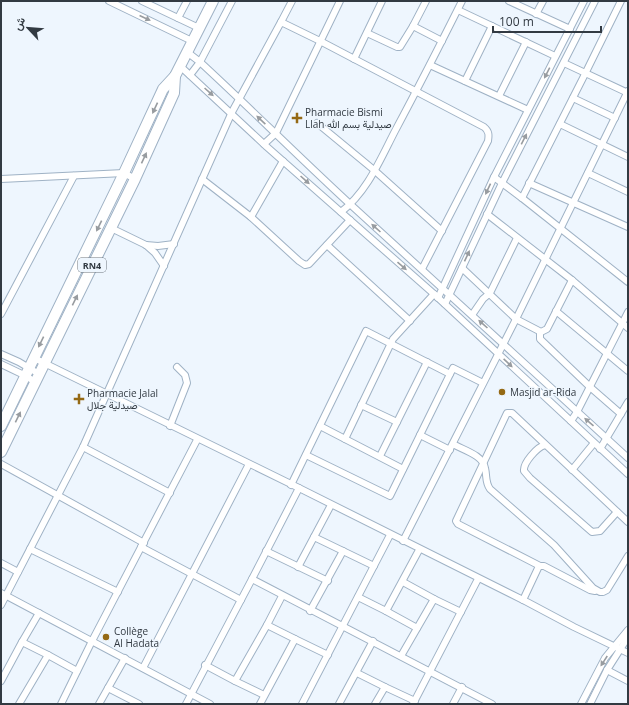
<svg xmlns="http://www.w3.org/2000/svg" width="629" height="705" font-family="'Open Sans',Vazirmatn,sans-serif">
	<rect width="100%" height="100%" fill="#eef6fe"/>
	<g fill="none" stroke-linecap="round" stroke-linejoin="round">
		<g stroke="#9fb2c5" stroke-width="8">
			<g id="street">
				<path d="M109,1L192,41"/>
				<path d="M142,1L199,28"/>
				<path d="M426,1L413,26L442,41"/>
				<path d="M509,1L570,29"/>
				<path d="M458,10L555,56"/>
				<path d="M536,14L543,1"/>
				<path d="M178,18L187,1"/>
				<path d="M281,22L292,1"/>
				<path d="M367,33L397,47H400L413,26"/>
				<path d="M187,52L200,62C251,109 300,158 351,205C443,290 536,373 628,458"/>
				<path d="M354,59L382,1"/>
				<path d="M564,63L628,93"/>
				<path d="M430,65L528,110"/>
				<path d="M180,66L267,147L434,294L628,474"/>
				<path d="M190,75L200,62L232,1"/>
				<path d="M465,81L492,26"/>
				<path d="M499,96L526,42"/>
				<path d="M573,98L615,118"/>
				<path d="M317,123L374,170L442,231"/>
				<path d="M560,124L628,157"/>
				<path d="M264,144L276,133L340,1"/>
				<path d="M588,173L628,192"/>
				<path d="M494,177L522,198L585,74L621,1"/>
				<path d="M1,179L124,173L135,179"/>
				<path d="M202,179L251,217L299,261L305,265L309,264L350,220"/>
				<path d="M529,183L628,227"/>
				<path d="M522,198L628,282"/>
				<path d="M341,212C367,192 380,160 395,131C418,88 440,45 462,1"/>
				<path d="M487,214L572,280L628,328"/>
				<path d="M251,217L283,161"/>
				<path d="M111,228L146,245L155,253L164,266"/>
				<path d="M146,245L158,246L174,244"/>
				<path d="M327,245L410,321"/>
				<path d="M462,268L516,319L541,332L547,329L572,280"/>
				<path d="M438,298L494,177L584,1"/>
				<path d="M445,304L502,183L595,1"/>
				<path d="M556,311L628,371"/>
				<path d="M1,314L74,176"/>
				<path d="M472,315L483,299L490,293L517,238"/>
				<path d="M540,332V339L590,387L621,414"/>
				<path d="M1,354L19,362L39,374"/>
				<path d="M34,358L299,488L527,602L574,627L628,653"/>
				<path d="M1,364L26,376L35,382"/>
				<path d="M361,405L397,422"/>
				<path d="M571,421L577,412L628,312"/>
				<path d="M170,426L187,383L185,375L177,367"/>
				<path d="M320,426L403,469"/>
				<path d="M420,435L450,450"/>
				<path d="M345,439L393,339L434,294"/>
				<path d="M453,444C463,450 483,455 485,468C487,476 485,482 490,489L554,545L593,588L600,592H603L607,590L628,556"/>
				<path d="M545,445C537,447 523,463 524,471L530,478L592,532L600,531L617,512"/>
				<path d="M83,447L170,493"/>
				<path d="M600,449L628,402"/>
				<path d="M306,455L390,496L453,368L483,383"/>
				<path d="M380,456L427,362"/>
				<path d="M1,464L144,543"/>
				<path d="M572,470L594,443"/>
				<path d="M291,485L366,331L450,374"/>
				<path d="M314,537L374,566"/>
				<path d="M403,541L516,319L628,91"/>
				<path d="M141,547L241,600"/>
				<path d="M30,549L118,592"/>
				<path d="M266,551L328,581"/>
				<path d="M1,563L18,572"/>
				<path d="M540,566L458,524L456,521L507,413H512L628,522"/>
				<path d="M298,567L331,505"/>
				<path d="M252,579L492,704"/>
				<path d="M403,582L434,599"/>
				<path d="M1,593L210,704"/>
				<path d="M358,597L386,611L419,550"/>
				<path d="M523,600L539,566H544L590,590L595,591"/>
				<path d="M1,605L83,447L232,112L281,22L320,41L484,127C489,131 489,135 488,141L422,269"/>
				<path d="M310,611L343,551"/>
				<path d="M386,611L417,628"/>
				<path d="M39,613L22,642L48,655"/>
				<path d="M295,639L328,655"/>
				<path d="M401,656L434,599L461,612"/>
				<path d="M205,665L235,681L267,625"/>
				<path d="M143,668L249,464"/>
				<path d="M607,670L628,681"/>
				<path d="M357,673L385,687"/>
				<path d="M1,681L22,642"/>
				<path d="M235,681L264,695"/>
				<path d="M108,688L139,704"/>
				<path d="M19,704L48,655L77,671"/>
				<path d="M61,704L92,641L197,440"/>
				<path d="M99,704L125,658"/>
				<path d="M186,704L252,579L299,488"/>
				<path d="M260,704L295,639L267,625L282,596"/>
				<path d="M302,704L390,535"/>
				<path d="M339,704L373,641"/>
				<path d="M375,704L385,687L415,701"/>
				<path d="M413,704L478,579"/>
				<path d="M453,704L462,687"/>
				<path d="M581,704L605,658L628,630"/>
				<path d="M590,704L607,670L628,637"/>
			</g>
		</g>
		<g stroke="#9fb2c5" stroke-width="12">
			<g id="primary">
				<path d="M1,426L124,173L163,89L175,76L213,1"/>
				<path d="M1,452L135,179L174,93L175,76"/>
			</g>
		</g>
		<use href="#street" stroke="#fff" stroke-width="6"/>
		<use href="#primary" stroke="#fff" stroke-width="10"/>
	</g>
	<defs><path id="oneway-solid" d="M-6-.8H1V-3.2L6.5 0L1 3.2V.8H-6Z"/></defs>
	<g fill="#989ca0">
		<use href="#oneway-solid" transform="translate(145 18) rotate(25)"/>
		<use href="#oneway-solid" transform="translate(547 73) rotate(117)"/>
		<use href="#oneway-solid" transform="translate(209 92) rotate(42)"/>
		<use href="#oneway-solid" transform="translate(155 108) rotate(115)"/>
		<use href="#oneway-solid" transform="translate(261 120) rotate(-137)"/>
		<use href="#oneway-solid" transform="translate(524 139) rotate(-63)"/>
		<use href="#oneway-solid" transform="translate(144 158) rotate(-65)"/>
		<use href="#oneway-solid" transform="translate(305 180) rotate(42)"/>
		<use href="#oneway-solid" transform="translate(488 189) rotate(115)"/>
		<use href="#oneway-solid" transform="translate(99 226) rotate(116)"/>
		<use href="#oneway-solid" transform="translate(376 228) rotate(-138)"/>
		<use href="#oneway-solid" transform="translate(467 256) rotate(-65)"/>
		<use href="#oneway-solid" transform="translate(402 266) rotate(41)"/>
		<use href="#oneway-solid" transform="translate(75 300) rotate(-64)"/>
		<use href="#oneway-solid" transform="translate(483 324) rotate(-138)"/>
		<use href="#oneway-solid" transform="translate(41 342) rotate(116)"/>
		<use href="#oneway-solid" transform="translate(508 363) rotate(43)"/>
		<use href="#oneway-solid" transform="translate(18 417) rotate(-64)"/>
		<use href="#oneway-solid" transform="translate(589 422) rotate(-139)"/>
		<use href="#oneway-solid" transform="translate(604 661) rotate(123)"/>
	</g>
	<g fill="#946914" stroke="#eef6fe" stroke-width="1.5">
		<path d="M295 112h4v4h4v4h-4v4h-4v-4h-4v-4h4z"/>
		<circle cx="502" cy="392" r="4"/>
		<path d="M77 393h4v4h4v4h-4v4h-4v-4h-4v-4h4z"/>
		<circle cx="106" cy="637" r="4"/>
	</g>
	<g text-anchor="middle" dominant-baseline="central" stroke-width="3" stroke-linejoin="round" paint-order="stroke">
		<rect fill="#eef6fe" stroke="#6a727a" stroke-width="1" x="78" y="258" width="28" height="14" rx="3"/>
		<g font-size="9" font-weight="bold" fill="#323a42">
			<text x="92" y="265">RN4</text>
		</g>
		<g font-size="10" fill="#323a42" stroke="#eef6fe" text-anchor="start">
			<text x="305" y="112">Pharmacie Bismi<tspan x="305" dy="12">Llah صيدلية بسم الله</tspan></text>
			<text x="510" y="392">Masjid ar-Rida</text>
			<text x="87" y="393">Pharmacie Jalal<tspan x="87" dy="12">صيدلية جلال</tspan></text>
			<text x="114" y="631">Collège<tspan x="114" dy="12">Al Hadata</tspan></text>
		</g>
	</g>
	<rect width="629" height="705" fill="none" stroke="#323a42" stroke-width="4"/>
	<g transform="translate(28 28) rotate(296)" stroke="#eef6fe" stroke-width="3" paint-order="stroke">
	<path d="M0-3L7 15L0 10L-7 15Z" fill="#323a42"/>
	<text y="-6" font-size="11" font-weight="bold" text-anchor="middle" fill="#323a42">ش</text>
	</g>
	<path d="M493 26v6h108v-6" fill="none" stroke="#323a42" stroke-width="2"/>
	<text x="499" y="26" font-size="12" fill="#323a42" stroke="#eef6fe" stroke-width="3" paint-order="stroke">100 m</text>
</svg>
